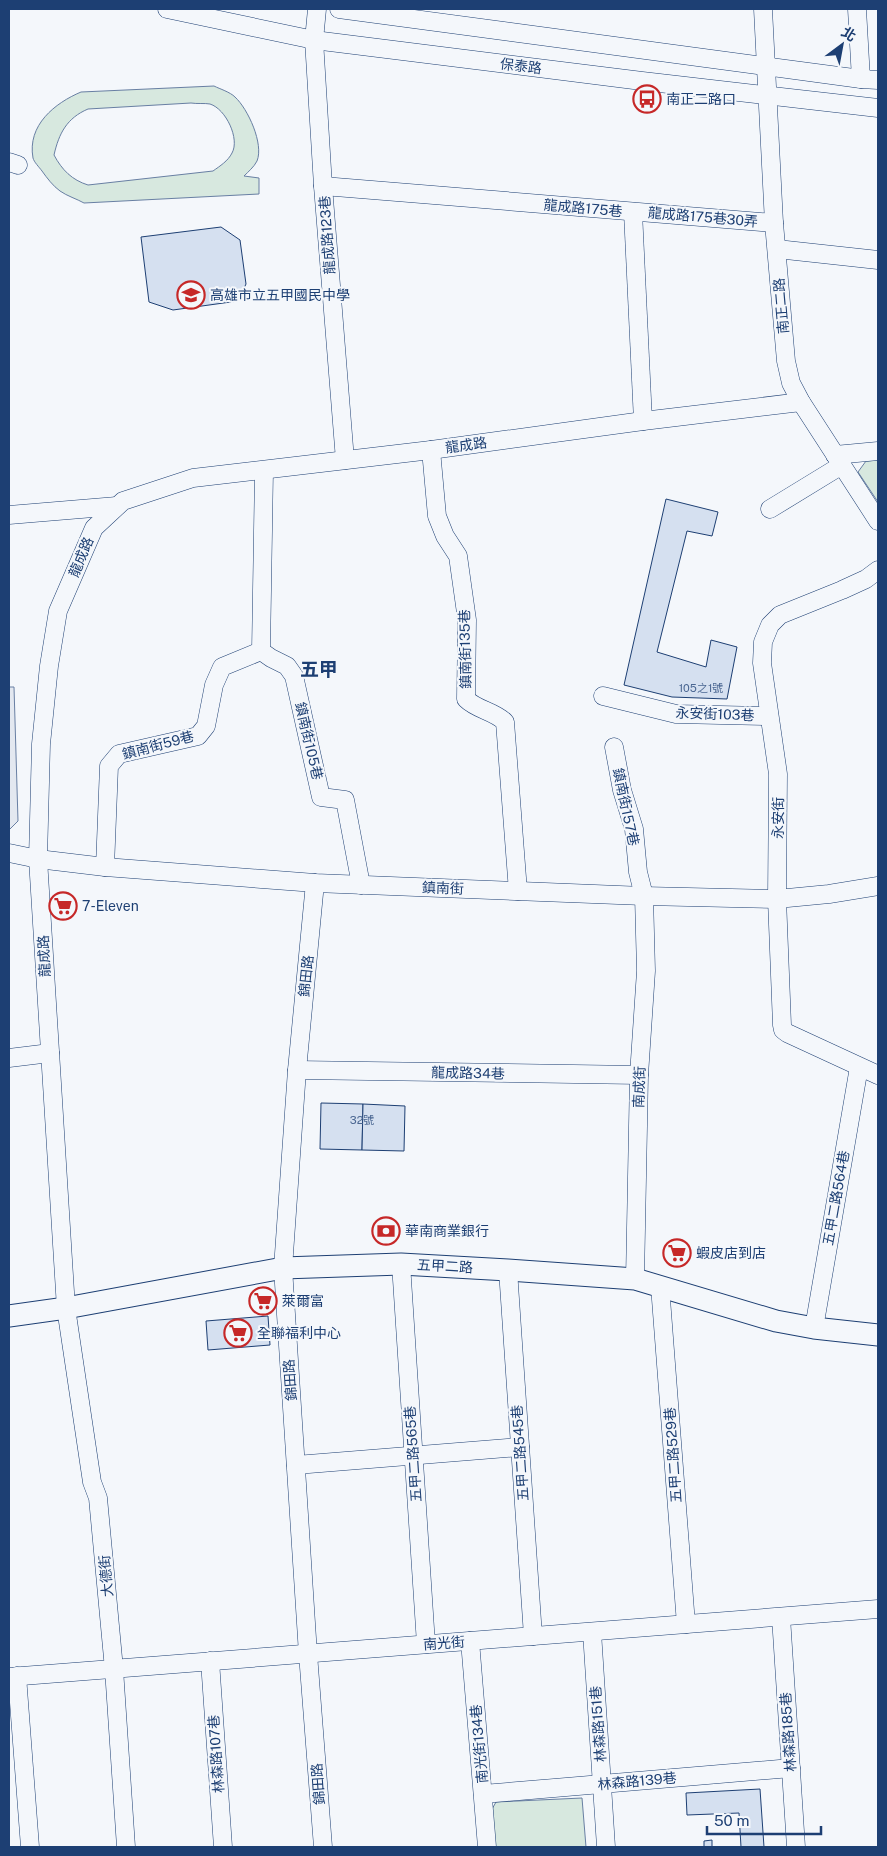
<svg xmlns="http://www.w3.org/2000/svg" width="887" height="1856" font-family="'Public Sans','Noto Sans TC',sans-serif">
	<rect width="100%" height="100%" fill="#f4f7fb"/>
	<g fill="#d7e8df" stroke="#687fa3" fill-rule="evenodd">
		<path d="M214,86C220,89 230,92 235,97C248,109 264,144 257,161C254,167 248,172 244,176L259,178V194L84,203C77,199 67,196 60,191C53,186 47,178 42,171C39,167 34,162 33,158C27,125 55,103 81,92ZM191,103C197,104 205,103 210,104C226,109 240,139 232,153C228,161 220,166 213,171L88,185C72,180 62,170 54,155C59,133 67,118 88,109Z"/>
		<path d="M878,460V502L858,472L866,461Z"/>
		<path d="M582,1798L586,1847H495L491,1811L496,1802Z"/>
	</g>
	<path fill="#e3e8f0" stroke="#687fa3" d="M9,687H14L18,821L9,830Z"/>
	<g fill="#d5e0f0" stroke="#1d3f73">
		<path d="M221,227L240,240L246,284L238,301L173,310L149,302L141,237Z"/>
		<path d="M666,499L718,512L712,536L687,531L657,652L706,667L711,640L737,647L727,699L672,697L624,685Z"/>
		<path d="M321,1103L363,1104L362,1150L320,1149Z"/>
		<path d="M363,1104L405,1106L404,1151L362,1150Z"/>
		<path d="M268,1316L270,1345L208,1350L206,1321Z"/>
		<path d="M760,1789L764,1847H741L739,1813L687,1815L686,1793Z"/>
		<path d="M712,1840V1847H704V1841Z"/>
	</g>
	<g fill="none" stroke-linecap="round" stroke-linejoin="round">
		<g stroke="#1d3f73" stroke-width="19">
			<g id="minor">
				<path d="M167,9L314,40L642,81L878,108"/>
				<path d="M317,9L314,40L323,186L345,460"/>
				<path d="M339,9L861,79L878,80"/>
				<path d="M763,9L774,223L786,361L791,383L801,402L878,521"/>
				<path d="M857,9L861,79"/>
				<path d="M9,162L18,165"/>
				<path d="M323,186L774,223"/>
				<path d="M633,212L643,421"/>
				<path d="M777,249L878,260"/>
				<path d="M431,450L437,516L445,536L458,556L467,620L466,699C477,710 494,711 505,722L518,891"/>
				<path d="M835,455L878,451"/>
				<path d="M770,509L842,465"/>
				<path d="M9,515L117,506"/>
				<path d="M878,570L866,579L842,590L780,615L770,625L763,642L762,663L778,774L777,899L782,1025L783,1030L787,1033L878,1075"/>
				<path d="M261,651L271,658L287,666L294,676L321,797L345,800L361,885"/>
				<path d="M603,696L676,714L769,716"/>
				<path d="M614,747L622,790L634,829L638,872L644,896L646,971L639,1075L635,1279"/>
				<path d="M9,853L38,859L105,867L315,883L644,896L777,899L829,894L878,886"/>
				<path d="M105,867L109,766L119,754L198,736L206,726L214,685L222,667L261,651L264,471"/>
				<path d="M315,883L297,1070L283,1268L308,1654L323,1847"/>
				<path d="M9,1058L50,1053"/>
				<path d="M297,1070L639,1075"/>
				<path d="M401,1264L426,1644"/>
				<path d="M508,1270L533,1636"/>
				<path d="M660,1286L686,1624"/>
				<path d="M814,1328L859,1067"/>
				<path d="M296,1465L520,1447"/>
				<path d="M781,1617L796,1847"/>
				<path d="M592,1632L606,1847"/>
				<path d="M470,1641L487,1847"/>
				<path d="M210,1661L223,1847"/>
				<path d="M17,1676L30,1847"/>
				<path d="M9,1677L878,1609"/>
				<path d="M483,1794L791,1768"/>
				<path d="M126,1847L114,1669L98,1498L92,1482L66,1308L38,859L41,744L49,666L58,611L94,528L123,501L193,478L431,450L643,421L801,402"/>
			</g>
		</g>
		<g stroke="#1d3f73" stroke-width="23">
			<path id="major" d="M9,1316L66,1308L283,1268L401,1264L508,1270L635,1279L776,1321L814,1328L878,1335"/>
		</g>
		<use href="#minor" stroke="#f4f7fb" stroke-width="18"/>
		<use href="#major" stroke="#f4f7fb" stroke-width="21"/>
	</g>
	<defs>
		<g id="bus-ring" transform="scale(1.4375)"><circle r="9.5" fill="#f4f7fb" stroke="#c62828" stroke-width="1.5"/><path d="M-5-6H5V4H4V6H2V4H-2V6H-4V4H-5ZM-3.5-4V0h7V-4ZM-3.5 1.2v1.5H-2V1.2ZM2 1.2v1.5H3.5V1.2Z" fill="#c62828"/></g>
		<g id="school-ring" transform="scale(1.4375)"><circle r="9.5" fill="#f4f7fb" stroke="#c62828" stroke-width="1.5"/><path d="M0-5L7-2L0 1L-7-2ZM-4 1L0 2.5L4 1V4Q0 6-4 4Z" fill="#c62828"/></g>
		<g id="supermarket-ring" transform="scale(1.4375)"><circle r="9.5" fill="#f4f7fb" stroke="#c62828" stroke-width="1.5"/><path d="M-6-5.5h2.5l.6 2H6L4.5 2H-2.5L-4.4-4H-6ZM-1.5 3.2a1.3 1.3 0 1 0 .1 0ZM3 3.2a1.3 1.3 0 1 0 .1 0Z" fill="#c62828"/></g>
		<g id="bank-ring" transform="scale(1.4375)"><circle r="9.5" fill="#f4f7fb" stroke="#c62828" stroke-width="1.5"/><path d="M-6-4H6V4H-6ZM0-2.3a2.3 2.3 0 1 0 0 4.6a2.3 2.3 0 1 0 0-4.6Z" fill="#c62828"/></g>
	</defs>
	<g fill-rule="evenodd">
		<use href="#bus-ring" x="647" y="99"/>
		<use href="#school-ring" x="191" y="295"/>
		<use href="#supermarket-ring" x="63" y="906"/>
		<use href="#bank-ring" x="386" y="1231"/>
		<use href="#supermarket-ring" x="677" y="1253"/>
		<use href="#supermarket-ring" x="263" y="1301"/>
		<use href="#supermarket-ring" x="238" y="1333"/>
	</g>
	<g text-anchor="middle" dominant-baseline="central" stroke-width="4" stroke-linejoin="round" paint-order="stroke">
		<g font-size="11" fill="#4b6792">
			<text x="701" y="688">105之1號</text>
			<text x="362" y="1120">32號</text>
		</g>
		<g font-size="14" fill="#1d3f73" stroke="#f4f7fb">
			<text transform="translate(521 66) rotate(7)">保泰路</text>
			<text transform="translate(583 208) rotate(5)">龍成路175巷</text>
			<text transform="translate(703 217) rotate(5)">龍成路175巷30弄</text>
			<text transform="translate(327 235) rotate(-94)">龍成路123巷</text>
			<text transform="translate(781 306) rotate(-95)">南正二路</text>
			<text transform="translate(466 445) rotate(-8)">龍成路</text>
			<text transform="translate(81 557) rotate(-67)">龍成路</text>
			<text transform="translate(465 649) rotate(-91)">鎮南街135巷</text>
			<text transform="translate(715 714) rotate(2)">永安街103巷</text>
			<text transform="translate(309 741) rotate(77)">鎮南街105巷</text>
			<text transform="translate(158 745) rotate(-15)">鎮南街59巷</text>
			<text transform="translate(626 807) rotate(78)">鎮南街157巷</text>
			<text transform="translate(778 818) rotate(-89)">永安街</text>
			<text transform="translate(443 888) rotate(2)">鎮南街</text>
			<text transform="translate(44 956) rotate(-93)">龍成路</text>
			<text transform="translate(306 976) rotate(-84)">錦田路</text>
			<text transform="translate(468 1073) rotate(1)">龍成路34巷</text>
			<text transform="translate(639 1087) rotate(-88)">南成街</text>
			<text transform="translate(836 1198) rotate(-80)">五甲二路564巷</text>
			<text transform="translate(445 1266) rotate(3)">五甲二路</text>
			<text transform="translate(290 1380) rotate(-94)">錦田路</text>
			<text transform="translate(520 1453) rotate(-94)">五甲二路545巷</text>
			<text transform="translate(413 1454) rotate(-94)">五甲二路565巷</text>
			<text transform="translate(673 1455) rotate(-94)">五甲二路529巷</text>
			<text transform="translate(106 1576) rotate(-95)">大德街</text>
			<text transform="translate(444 1643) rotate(-4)">南光街</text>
			<text transform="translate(598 1724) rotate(-94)">林森路151巷</text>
			<text transform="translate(788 1732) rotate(-94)">林森路185巷</text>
			<text transform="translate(479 1744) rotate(-95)">南光街134巷</text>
			<text transform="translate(216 1754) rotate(-94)">林森路107巷</text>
			<text transform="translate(637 1781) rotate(-5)">林森路139巷</text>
			<text transform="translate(318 1784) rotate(-94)">錦田路</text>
		</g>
		<g font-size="14" fill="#1d3f73" stroke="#f4f7fb" text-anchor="start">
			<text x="666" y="99">南正二路口</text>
			<text x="210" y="295">高雄市立五甲國民中學</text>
			<text x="82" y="906">7-Eleven</text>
			<text x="405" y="1231">華南商業銀行</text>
			<text x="696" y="1253">蝦皮店到店</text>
			<text x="282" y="1301">萊爾富</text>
			<text x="257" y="1333">全聯福利中心</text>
		</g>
		<g font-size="19" font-weight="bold" fill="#1d3f73" stroke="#f4f7fb">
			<text x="319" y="669">五甲</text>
		</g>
	</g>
	<rect width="887" height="1856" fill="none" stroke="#1d3f73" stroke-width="20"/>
	<g transform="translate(842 45) rotate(32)" stroke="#f4f7fb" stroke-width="4" paint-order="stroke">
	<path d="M0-4L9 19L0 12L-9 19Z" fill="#1d3f73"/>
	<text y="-8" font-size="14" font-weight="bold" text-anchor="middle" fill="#1d3f73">北</text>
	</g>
	<path d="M707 1826v8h114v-8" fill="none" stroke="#1d3f73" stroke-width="2.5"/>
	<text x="714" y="1826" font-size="15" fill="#1d3f73" stroke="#f4f7fb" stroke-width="4" paint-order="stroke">50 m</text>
</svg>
